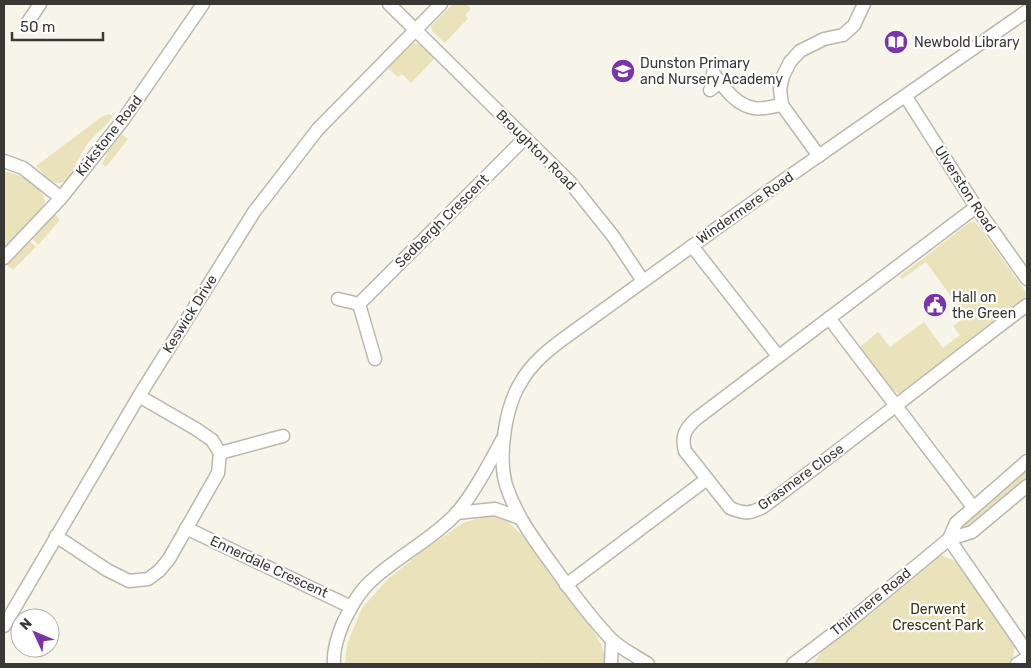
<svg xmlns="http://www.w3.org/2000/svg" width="1031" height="668" font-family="Rubik,sans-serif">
	<rect width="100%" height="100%" fill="#f7f5ea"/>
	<g fill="#e9e2bb">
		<path d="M453,4H466L471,9L465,15L468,18L445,43L432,31L431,26Z"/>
		<path d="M414,43L422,45L435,58L411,83L402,74L398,77L388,68Z"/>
		<path d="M109,114L113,116C107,126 96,133 89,142C80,154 75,167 67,180C54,190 46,175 36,166L103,116Z"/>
		<path d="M122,134L128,139L106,167L102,164L108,151Z"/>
		<path d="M4,171C19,174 43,185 45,203L39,212L4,250Z"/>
		<path d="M55,214L60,220L38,245L32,239Z"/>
		<path d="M974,222L979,226L1025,291L1026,295L1024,299L902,394C888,393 869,358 860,347L878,332L890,347L924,322L943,348L960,335L953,326L966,317L926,262L902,279L900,276L969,223Z"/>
		<path d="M30,241L36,247L13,270L7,265Z"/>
		<path d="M1027,468V481L969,530L963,523Z"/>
		<path d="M488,515L506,520L523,536L591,627L601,644L607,664H544L542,662L539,664H345L347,644L362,608L388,579L421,552L463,523Z"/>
		<path d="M941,555L958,562L1015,647L1011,664H813L824,649Z"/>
	</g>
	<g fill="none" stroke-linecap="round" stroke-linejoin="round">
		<g stroke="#bab8ae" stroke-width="15">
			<g id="minor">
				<path d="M389,4L569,181L613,236L643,281"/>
				<path d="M28,22L40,4"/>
				<path d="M713,73C724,87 735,105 754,108C762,110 773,106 782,105"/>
				<path d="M710,90L720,82"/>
				<path d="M906,97L976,207L1027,279"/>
				<path d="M819,156L782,105L780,89L783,76L790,62L800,51L824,39L843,35L854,25L864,4"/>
				<path d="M4,161L23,168L61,198"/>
				<path d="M976,207L696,419C685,429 681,436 685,451L730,508C745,514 749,514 763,507C852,441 938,372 1027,305"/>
				<path d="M692,246L778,356"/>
				<path d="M4,258L61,198L123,120L203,4"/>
				<path d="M338,299L359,304L375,359"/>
				<path d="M359,304L525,138"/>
				<path d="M829,318L973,507"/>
				<path d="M220,453L283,436"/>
				<path d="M1027,486L972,532L949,539L1027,652"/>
				<path d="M456,513L495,509L520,518"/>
				<path d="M186,528L351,607"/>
				<path d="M56,536L107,570L129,581L148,579L159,571L169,559L218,473L220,453L212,440L196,429L139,396"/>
				<path d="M566,585L707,479"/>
				<path d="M4,626L139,396L254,212L318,129L441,4"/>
				<path d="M334,664C333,651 338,635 343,623C350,609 358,593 370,582C396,557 430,541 455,515C473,495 489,464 502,440"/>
				<path d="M611,664L612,640"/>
				<path d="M648,664C636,656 621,649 611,639C590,617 571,591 554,567C535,541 516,516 506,485C498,457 505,407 521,382C531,364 547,351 563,339L781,182L1027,11"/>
				<path d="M793,664L846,624L949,539L956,523L1027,461"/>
				<path d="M1017,664L1027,658"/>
			</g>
		</g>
		<use href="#minor" stroke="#fff" stroke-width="12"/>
	</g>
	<defs>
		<g id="library-disc" transform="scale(1.25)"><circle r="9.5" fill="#7a35a8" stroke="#fff"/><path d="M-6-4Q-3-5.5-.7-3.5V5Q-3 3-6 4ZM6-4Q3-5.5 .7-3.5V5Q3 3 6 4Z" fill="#fff"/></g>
		<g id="school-disc" transform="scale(1.25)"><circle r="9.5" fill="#7a35a8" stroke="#fff"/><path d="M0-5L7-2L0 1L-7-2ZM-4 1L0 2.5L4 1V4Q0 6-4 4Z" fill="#fff"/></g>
		<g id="civic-disc" transform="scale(1.25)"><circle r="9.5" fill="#7a35a8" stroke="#fff"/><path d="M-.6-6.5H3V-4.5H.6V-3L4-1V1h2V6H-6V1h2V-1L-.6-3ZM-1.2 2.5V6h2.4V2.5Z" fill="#fff"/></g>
	</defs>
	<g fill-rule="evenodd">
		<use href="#library-disc" x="896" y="42"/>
		<use href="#school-disc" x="623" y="71"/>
		<use href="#civic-disc" x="935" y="305"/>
	</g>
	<g text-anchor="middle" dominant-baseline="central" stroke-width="4.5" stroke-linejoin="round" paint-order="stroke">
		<g font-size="14" fill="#393834" stroke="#fff" text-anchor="start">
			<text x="914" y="42">Newbold Library</text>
			<text x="640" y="63">Dunston Primary<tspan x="640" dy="16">and Nursery Academy</tspan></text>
			<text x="952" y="297">Hall on<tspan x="952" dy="16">the Green</tspan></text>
		</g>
		<g font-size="14" fill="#393834" stroke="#fff">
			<text transform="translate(109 136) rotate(-52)">Kirkstone Road</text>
			<text transform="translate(536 150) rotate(45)">Broughton Road</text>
			<text transform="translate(965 189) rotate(57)">Ulverston Road</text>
			<text transform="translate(745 208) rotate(-35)">Windermere Road</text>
			<text transform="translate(442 221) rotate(-45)">Sedbergh Crescent</text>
			<text transform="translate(190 314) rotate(-58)">Keswick Drive</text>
			<text transform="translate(801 477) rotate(-36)">Grasmere Close</text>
			<text transform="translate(269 567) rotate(25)">Ennerdale Crescent</text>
			<text transform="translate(871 602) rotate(-39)">Thirlmere Road</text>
		</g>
		<g font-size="14" fill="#373215" stroke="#fff">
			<text x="938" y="609">Derwent<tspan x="938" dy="16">Crescent Park</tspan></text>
		</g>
	</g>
	<rect width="1031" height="668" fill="none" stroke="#393834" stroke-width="10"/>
	<g transform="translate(35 633) rotate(314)"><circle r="24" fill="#ffffff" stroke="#b0afae"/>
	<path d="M0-4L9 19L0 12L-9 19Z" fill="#7a35a8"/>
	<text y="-8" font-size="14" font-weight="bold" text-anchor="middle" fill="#393834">N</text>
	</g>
	<path d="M12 32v8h91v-8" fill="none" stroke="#393834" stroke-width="2.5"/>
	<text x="20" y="32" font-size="15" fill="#393834" stroke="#ffffff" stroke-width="4" paint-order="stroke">50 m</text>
</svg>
